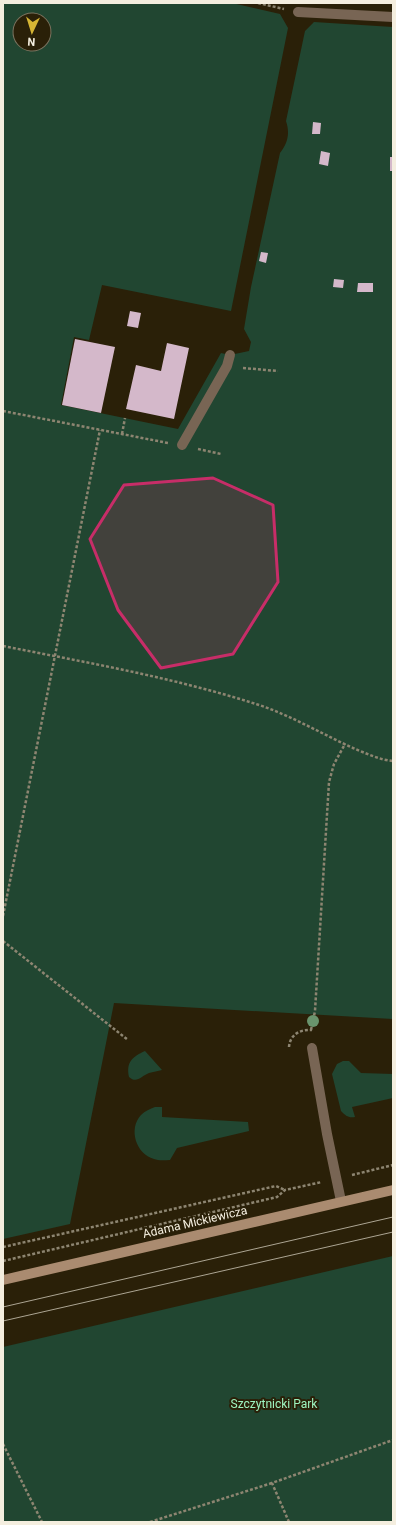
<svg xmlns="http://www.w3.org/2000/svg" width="396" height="1525" font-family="Roboto,sans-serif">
	<rect width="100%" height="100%" fill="#2a2008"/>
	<g fill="#214631" fill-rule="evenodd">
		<path d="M3,3H232L280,14L288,28L231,311L102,285L89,340L74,337L61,405L178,429L221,353L230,355L249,351L251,342L244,329L251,287L280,153C288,143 290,133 286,121L305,31L314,22L393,27V1019L114,1003L70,1224L3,1239ZM20,20H44V44H20Z"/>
		<path d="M145,1051L162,1070C158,1071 153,1072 149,1073C141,1076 137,1084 129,1077C126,1062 132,1057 145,1051Z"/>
		<path d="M343,1061H349L361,1073L393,1074V1098L352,1107L355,1117C348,1118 346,1116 341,1111L332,1074L337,1064Z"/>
		<path d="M155,1107H162V1117L248,1122L249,1131L177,1148L170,1160C165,1160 159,1161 154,1159C136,1154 128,1129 141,1115C145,1111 150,1109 155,1107Z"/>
		<path d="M393,1256V1522H3V1347Z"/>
	</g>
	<g fill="#d4b8ca">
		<path d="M313,122L321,123L320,134H312Z"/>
		<path d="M321,151L330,153L328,166L319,164Z"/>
		<rect x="390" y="157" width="3" height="14"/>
		<path d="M261,252L268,253L266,263L259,261Z"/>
		<path d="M334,279L344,280L343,288L333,287Z"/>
		<path d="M358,283H373V292H357Z"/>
		<path d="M130,311L141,313L138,328L127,326Z"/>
		<path d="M75,339L115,347L101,413L62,405Z"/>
		<path d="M167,343L189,348L174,419L126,409L136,365L161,371Z"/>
	</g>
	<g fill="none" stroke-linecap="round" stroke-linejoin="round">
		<g stroke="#8d8571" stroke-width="2.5" stroke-dasharray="3 2" stroke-linecap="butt">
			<path d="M258,3L284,9"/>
			<path d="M243,368L278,371"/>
			<path d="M3,411L168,443"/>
			<path d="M122,434L125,418"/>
			<path d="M198,449L221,454"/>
			<path d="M3,646C89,663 176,678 259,705C292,716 322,734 353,748C365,753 380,760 393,761"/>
			<path d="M3,916L100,430"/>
			<path d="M3,941L128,1040"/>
			<path d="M311,1030L315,1011L329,782L334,764L345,744"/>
			<path d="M289,1047C290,1034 301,1029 312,1030"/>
			<path d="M352,1175L393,1165"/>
			<path d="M3,1247L276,1186L285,1190"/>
			<path d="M3,1261L277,1197L285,1190L322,1182"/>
			<path d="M3,1444L42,1522"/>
			<path d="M150,1522L272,1483"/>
			<path d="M289,1522L272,1483L393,1440"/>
		</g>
		<g stroke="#786554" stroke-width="10">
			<path d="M298,12L393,17"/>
			<path d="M182,445L227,366L230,355"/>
			<path d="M312,1048L327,1134L341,1201"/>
		</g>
		<path stroke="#aa8b70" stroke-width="10" d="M3,1280L393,1190"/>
		<g stroke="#aca593" stroke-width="1">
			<path d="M3,1307L393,1217"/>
			<path d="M3,1321L393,1232"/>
		</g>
	</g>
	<circle fill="#69946d" cx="313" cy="1021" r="6"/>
	<path fill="#c72d68" fill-opacity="0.2" stroke="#c72d68" stroke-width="3" stroke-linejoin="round" d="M213,478L273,505L278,582L233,654L161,668L118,610L90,539L124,485Z"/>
	<g text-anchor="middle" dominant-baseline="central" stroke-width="4" stroke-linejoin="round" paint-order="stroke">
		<g font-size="12" fill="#f4eedf" stroke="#2a2008">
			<text transform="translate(195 1222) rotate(-13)">Adama Mickiewicza</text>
		</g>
		<g font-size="12" fill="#9df3bf" stroke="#2a2008">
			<text x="274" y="1404">Szczytnicki Park</text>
		</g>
	</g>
	<rect width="396" height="1525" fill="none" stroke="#f4eedf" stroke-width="8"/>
	<g transform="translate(32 32) rotate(184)"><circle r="19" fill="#2a2008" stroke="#7b725e"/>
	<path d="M0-3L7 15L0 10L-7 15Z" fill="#d6b534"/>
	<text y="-6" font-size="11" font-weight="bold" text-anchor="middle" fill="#f4eedf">N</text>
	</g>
</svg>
